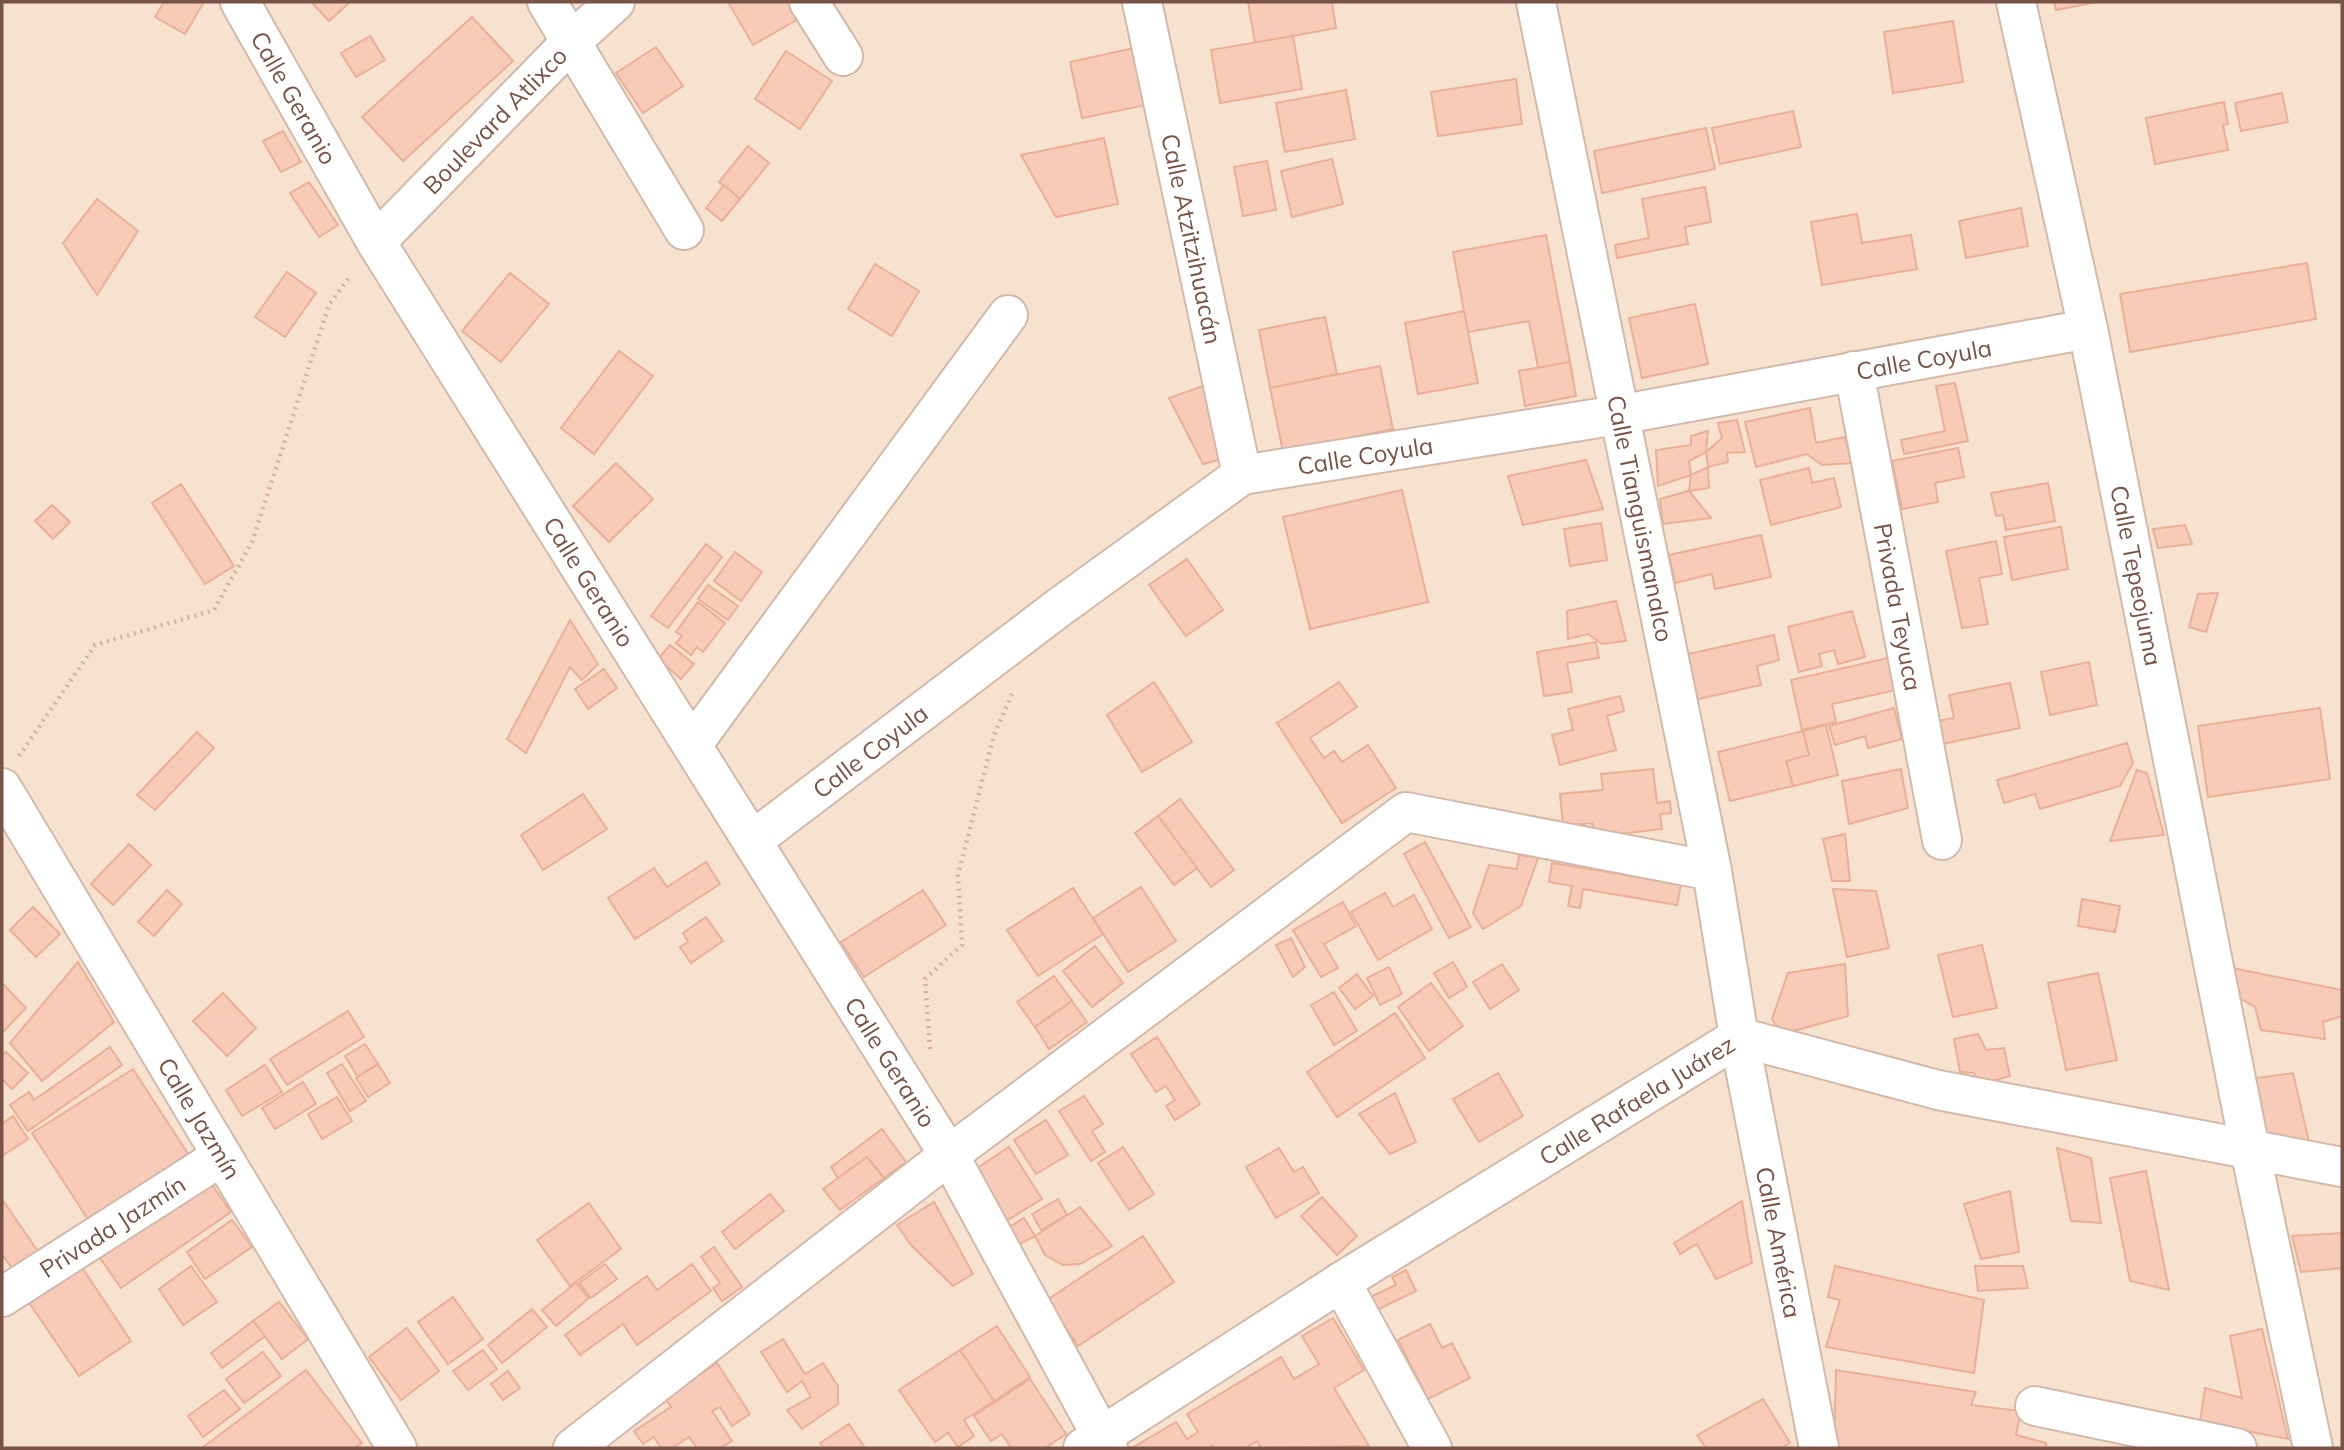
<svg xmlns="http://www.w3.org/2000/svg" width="2344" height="1450" font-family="Mulish,sans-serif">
	<rect width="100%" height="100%" fill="#fff1e2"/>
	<rect fill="#f7e2d0" x="2" y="2" width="2340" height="1446"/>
	<g fill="#f7cbb7" stroke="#ebaf96" stroke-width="2">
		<path d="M164,2H204L185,34L155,17Z"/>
		<path d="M311,2H350L329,21Z"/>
		<path d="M728,2H798L805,15L753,45Z"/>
		<path d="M1248,2H1332L1336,28L1255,43Z"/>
		<path d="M2054,2H2097L2056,10Z"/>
		<path d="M472,17L513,61L403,161L362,117Z"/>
		<path d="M1953,21L1963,82L1893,93L1884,32Z"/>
		<path d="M370,36L385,60L356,77L341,53Z"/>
		<path d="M1293,36L1302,89L1220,103L1211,50Z"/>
		<path d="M656,47L683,86L643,113L616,73Z"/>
		<path d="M1134,48L1146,105L1082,118L1070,62Z"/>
		<path d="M786,51L832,81L800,129L755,99Z"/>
		<path d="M1516,79L1522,124L1438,136L1431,92Z"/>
		<path d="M1346,90L1355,139L1285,152L1276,103Z"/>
		<path d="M2282,93L2288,122L2241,131L2235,103Z"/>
		<path d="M2224,102L2228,124L2223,125L2228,150L2155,164L2146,118Z"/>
		<path d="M1793,111L1801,147L1720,164L1712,128Z"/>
		<path d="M1706,128L1715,169L1602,193L1594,151Z"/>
		<path d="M283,131L301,162L281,172L263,141Z"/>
		<path d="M1104,138L1118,204L1056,217L1021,155Z"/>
		<path d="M748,146L769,163L740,199L719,182Z"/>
		<path d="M1332,159L1343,204L1292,217L1281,171Z"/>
		<path d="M1267,161L1276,210L1243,216L1234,167Z"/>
		<path d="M309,182L338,225L319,237L290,193Z"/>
		<path d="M724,185L740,199L722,221L706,208Z"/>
		<path d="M1705,187L1711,222L1685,227L1688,244L1617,258L1615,245L1649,238L1642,199Z"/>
		<path d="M97,199L138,231L97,295L63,243Z"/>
		<path d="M2021,208L2028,246L1966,258L1959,221Z"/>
		<path d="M1857,214L1862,243L1911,235L1917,269L1822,285L1811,222Z"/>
		<path d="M1546,235L1570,362L1538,368L1529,321L1468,332L1453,252Z"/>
		<path d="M2307,263L2316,319L2130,352L2120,294Z"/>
		<path d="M875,264L919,291L892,336L848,309Z"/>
		<path d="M287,272L316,293L285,337L255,317Z"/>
		<path d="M510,273L549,304L501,362L462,331Z"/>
		<path d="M1695,304L1708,364L1642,378L1629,318Z"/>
		<path d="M1464,311L1478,383L1418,394L1405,323Z"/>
		<path d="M1325,317L1337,374L1270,388L1259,330Z"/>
		<path d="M619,351L653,376L594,454L561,428Z"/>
		<path d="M1570,362L1576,396L1525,406L1519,371Z"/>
		<path d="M1380,366L1393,429L1283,452L1270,388Z"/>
		<path d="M1955,383L1968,441L1904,454L1901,440L1945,431L1936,386Z"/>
		<path d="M1203,386L1222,459L1203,464L1169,398Z"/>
		<path d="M1810,408L1816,443L1845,437L1851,463L1822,465L1807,454L1756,467L1745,422Z"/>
		<path d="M1737,420L1745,452L1727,453L1728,462L1708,467L1706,452L1722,438L1718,423Z"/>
		<path d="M1708,431L1706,452L1689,461L1691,475L1658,486L1656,450L1691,445V436Z"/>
		<path d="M1958,448L1964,477L1935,483L1938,502L1902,509L1892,461Z"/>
		<path d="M1586,460L1603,509L1523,525L1508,476Z"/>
		<path d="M616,463L653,499L609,542L573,506Z"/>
		<path d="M1708,467L1709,488L1689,491L1691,475Z"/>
		<path d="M1809,468L1812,483L1834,478L1841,507L1771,525L1760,480Z"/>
		<path d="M2048,483L2055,521L2006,530L2003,515L1996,516L1991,493Z"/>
		<path d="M181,484L234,566L205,584L152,503Z"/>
		<path d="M1402,490L1428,602L1310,629L1283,517Z"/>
		<path d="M1689,491L1711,518L1663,524L1660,499Z"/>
		<path d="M52,505L70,522L53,539L35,521Z"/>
		<path d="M1601,523L1607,560L1570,566L1564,529Z"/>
		<path d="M2185,525L2192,544L2158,548L2153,529Z"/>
		<path d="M2061,527L2068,569L2012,580L2004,537Z"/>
		<path d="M1761,535L1771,577L1715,589L1712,574L1675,583L1669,555Z"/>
		<path d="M1996,541L2002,574L1979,578L1988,624L1962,628L1946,551Z"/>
		<path d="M706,544L722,557L668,628L651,616Z"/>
		<path d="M735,552L762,572L741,601L714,581Z"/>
		<path d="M1187,559L1223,610L1186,636L1149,585Z"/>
		<path d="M708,585L738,606L728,620L698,599Z"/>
		<path d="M2218,593L2206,632L2189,627L2198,594Z"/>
		<path d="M1616,601L1626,641L1602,644L1588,634L1568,639L1567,611Z"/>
		<path d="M698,602L725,623L703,652L697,647L691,655L676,643L682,636L676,632Z"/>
		<path d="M1852,611L1865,657L1838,664L1834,650L1819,654L1822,666L1799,672L1788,627Z"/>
		<path d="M570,620L598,664L582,680L570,667L526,753L507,739Z"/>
		<path d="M1774,635L1779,660L1757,666L1761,685L1694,700L1684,655Z"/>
		<path d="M1596,642L1599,658L1567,663L1572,692L1544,696L1537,652Z"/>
		<path d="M670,645L694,664L681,679L658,659Z"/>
		<path d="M1888,658L1896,690L1832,704L1836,722L1802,730L1791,680Z"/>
		<path d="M2089,662L2097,705L2050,715L2041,672Z"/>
		<path d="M604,669L617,688L588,709L575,689Z"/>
		<path d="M1154,682L1192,742L1142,772L1107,715Z"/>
		<path d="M1339,682L1357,707L1310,738L1324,758L1334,751L1342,762L1368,745L1396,788L1342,823L1277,723Z"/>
		<path d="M2010,683L2020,728L1942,744L1937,721L1954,718L1949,695Z"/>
		<path d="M1620,696L1624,711L1607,716L1616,750L1560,765L1552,735L1573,730L1568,709Z"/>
		<path d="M1894,708L1902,739L1868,748L1865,736L1835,745L1829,726Z"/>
		<path d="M2320,708L2330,779L2208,797L2198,726Z"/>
		<path d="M1826,725L1838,775L1793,786L1786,761L1809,755L1803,731Z"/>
		<path d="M1803,731L1809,755L1786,761L1793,786L1730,801L1718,752Z"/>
		<path d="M197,732L214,748L155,810L137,795Z"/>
		<path d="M2127,743L2133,763L2120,786L2040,809L2035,794L2004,803L1997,780Z"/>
		<path d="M1653,769L1657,803L1670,801L1671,813L1660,814L1662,829L1594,837L1592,823L1563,826L1560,794L1603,790L1601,774Z"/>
		<path d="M1901,769L1908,808L1849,824L1842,781Z"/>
		<path d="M2137,770L2147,773L2164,835L2110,841Z"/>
		<path d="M583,794L607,829L543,870L521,835Z"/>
		<path d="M1180,799L1234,870L1211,887L1158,816Z"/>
		<path d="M1158,816L1197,868L1174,885L1135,833Z"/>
		<path d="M1845,834L1850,881H1832L1823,839Z"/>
		<path d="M1425,842L1471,927L1449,938L1404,854Z"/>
		<path d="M129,844L151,865L113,905L91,884Z"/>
		<path d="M1519,855L1538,858L1521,906L1483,929L1473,913L1489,865L1517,869Z"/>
		<path d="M706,862L720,884L635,939L608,898L654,868L667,887Z"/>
		<path d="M1552,863L1681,884L1677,905L1583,889L1580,908L1568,906L1572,886L1549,882Z"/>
		<path d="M1141,887L1176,941L1128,972L1093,918Z"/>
		<path d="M1073,888L1103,934L1038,976L1007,930Z"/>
		<path d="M1833,889L1876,891L1889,948L1847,957Z"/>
		<path d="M167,890L182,904L154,936L138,922Z"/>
		<path d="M923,890L946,925L864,977L841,942Z"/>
		<path d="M1385,893L1393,907L1414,895L1432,929L1378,960L1351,912Z"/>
		<path d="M2082,899L2120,906L2115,932L2078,926Z"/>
		<path d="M1343,902L1356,926L1324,944L1338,968L1321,977L1293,930Z"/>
		<path d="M33,907L60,934L36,957L10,930Z"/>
		<path d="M706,917L723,941L691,963L680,947L688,942L683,933Z"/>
		<path d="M1291,938L1305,967L1293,977L1276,945Z"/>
		<path d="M1982,945L1997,1008L1953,1017L1938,955Z"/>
		<path d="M1095,946L1123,983L1092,1007L1063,971Z"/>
		<path d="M78,962L114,1022L42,1081L10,1043Z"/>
		<path d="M1453,962L1467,987L1449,998L1434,973Z"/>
		<path d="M1502,964L1519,990L1490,1009L1473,982Z"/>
		<path d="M1845,964L1848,1016L1782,1034L1772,1019L1788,973Z"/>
		<path d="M1389,967L1402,994L1380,1005L1367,978Z"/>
		<path d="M2232,968L2342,990V1016L2323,1022L2325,1039L2261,1030L2255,1007L2236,996Z"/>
		<path d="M2098,973L2117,1060L2066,1070L2048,983Z"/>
		<path d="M1357,974L1373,996L1355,1009L1339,988Z"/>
		<path d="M1054,976L1072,1001L1035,1027L1017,1002Z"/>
		<path d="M2,983L26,1008L4,1031L2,1029Z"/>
		<path d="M1431,983L1463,1026L1429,1051L1398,1007Z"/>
		<path d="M1334,992L1357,1031L1334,1045L1311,1005Z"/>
		<path d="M223,993L256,1028L227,1056L193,1021Z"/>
		<path d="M1072,1001L1087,1022L1049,1049L1035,1027Z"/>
		<path d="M348,1011L364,1037L287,1085L270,1059Z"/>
		<path d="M1395,1013L1425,1058L1337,1117L1307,1072Z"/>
		<path d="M1978,1034L1986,1050L2004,1048L2010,1076L1978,1085L1974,1073L1960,1072L1954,1039Z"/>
		<path d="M1157,1037L1200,1104L1175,1120L1166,1106L1175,1100L1166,1086L1156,1092L1131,1054Z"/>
		<path d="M365,1044L378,1064L358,1077L345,1056Z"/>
		<path d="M110,1047L122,1065L28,1131L10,1105L29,1092L34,1100Z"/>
		<path d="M6,1052L28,1073L12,1089L2,1079V1056Z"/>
		<path d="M342,1064L366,1101L350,1111L327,1073Z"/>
		<path d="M378,1064L390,1083L368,1097L356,1078Z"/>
		<path d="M265,1065L282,1092L242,1116L226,1090Z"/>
		<path d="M133,1069L190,1157L89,1221L32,1133Z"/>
		<path d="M1498,1073L1523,1116L1479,1142L1453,1099Z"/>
		<path d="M2293,1073L2310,1146L2267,1150L2249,1079Z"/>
		<path d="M303,1082L316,1104L275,1129L262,1108Z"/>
		<path d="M1395,1093L1416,1142L1390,1154L1359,1114Z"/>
		<path d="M1084,1096L1103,1124L1092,1131L1105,1152L1091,1161L1059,1111Z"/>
		<path d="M337,1097L352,1121L322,1139L308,1114Z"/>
		<path d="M13,1116L28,1139L2,1156V1124Z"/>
		<path d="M1046,1120L1068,1155L1036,1174L1014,1140Z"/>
		<path d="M882,1129L906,1162L884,1178L867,1157L838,1178L831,1167Z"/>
		<path d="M1009,1147L1042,1199L1003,1223L971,1172Z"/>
		<path d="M1123,1147L1154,1194L1129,1210L1098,1163Z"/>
		<path d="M1279,1148L1294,1172L1303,1167L1319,1193L1276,1218L1246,1167Z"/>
		<path d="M2057,1148L2091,1158L2101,1223L2071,1221Z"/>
		<path d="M867,1157L884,1178L840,1210L823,1189Z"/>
		<path d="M2146,1171L2169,1290L2130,1281L2110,1178Z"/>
		<path d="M205,1175L231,1212L121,1288L95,1251Z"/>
		<path d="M2010,1191L2019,1252L1981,1259L1964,1204Z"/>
		<path d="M770,1194L784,1211L735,1249L722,1232Z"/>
		<path d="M1322,1197L1357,1236L1337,1255L1301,1216Z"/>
		<path d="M2,1199L46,1263L20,1280L2,1254Z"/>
		<path d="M1058,1199L1067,1215L1041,1230L1032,1214Z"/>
		<path d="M1742,1201L1752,1263L1716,1279L1697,1244L1680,1254L1674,1243Z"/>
		<path d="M934,1202L973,1274L953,1286L911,1245L897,1225Z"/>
		<path d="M589,1203L621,1249L570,1286L537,1240Z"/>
		<path d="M1080,1207L1112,1246L1080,1264L1063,1265L1045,1255L1035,1236Z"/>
		<path d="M1024,1218L1035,1236L1013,1248L1003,1231Z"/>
		<path d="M232,1220L252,1247L205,1279L187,1252Z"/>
		<path d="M2342,1233V1268L2301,1272L2292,1236Z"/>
		<path d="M1143,1236L1174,1282L1078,1346L1047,1300Z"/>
		<path d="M714,1247L742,1287L722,1301L713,1288L720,1283L701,1257Z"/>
		<path d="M79,1263L131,1341L79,1376L26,1298Z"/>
		<path d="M605,1264L617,1279L591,1298L579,1283Z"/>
		<path d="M692,1264L711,1291L637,1345L623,1324L580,1355L565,1335L647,1276L657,1290Z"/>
		<path d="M191,1266L217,1302L183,1325L159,1289Z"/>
		<path d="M1835,1266L1984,1300L1974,1373L1826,1347L1840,1300L1828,1297Z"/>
		<path d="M1975,1266H2023L2028,1288L1978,1291Z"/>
		<path d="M1406,1270L1416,1291L1377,1310L1370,1297L1396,1285L1392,1277Z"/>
		<path d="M576,1283L589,1298L556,1326L542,1310Z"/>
		<path d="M453,1297L483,1339L448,1364L418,1322Z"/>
		<path d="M279,1302L308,1339L282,1359L253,1321Z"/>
		<path d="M532,1309L547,1327L502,1363L488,1345Z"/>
		<path d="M1333,1318L1364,1370L1334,1388L1369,1446L1261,1448L1257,1441L1245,1448H1215L1213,1445L1208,1448H1132L1176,1422L1187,1439L1198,1432L1187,1414L1281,1357L1294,1379L1319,1364L1302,1336Z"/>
		<path d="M253,1321L265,1336L222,1368L211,1353Z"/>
		<path d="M1430,1324L1442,1348L1452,1343L1470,1378L1428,1399L1398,1340Z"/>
		<path d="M997,1326L1030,1377L994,1401L960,1350Z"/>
		<path d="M407,1328L439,1371L401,1400L369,1357Z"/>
		<path d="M2262,1329L2288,1439L2200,1422L2205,1388L2242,1398L2230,1336Z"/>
		<path d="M783,1339L805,1374L823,1363L838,1386V1404L802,1429L787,1410L811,1397L802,1381L787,1392L761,1352Z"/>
		<path d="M483,1350L497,1369L468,1390L453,1371Z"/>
		<path d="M960,1350L994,1401L964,1420L974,1436L958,1447L948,1433L935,1442L899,1390Z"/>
		<path d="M263,1352L281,1376L244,1403L226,1379Z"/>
		<path d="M717,1363L750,1414L732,1426L720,1407L712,1411L732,1441L720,1448H697L689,1437L672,1448H661L654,1437L643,1444L634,1431L671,1407L665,1398Z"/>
		<path d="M306,1370L362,1443L355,1448H202Z"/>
		<path d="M1836,1370L1976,1392L1971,1405L2021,1411L2016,1435L2046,1443L2047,1448H1834Z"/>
		<path d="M508,1371L520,1388L503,1400L491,1384Z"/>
		<path d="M1030,1379L1066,1434L1045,1448H1011L1002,1434L991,1441L974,1416Z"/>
		<path d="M224,1390L240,1409L203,1437L188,1416Z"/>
		<path d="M1763,1399L1790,1443L1781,1448H1706L1697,1435Z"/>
		<path d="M849,1424L865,1448H823L820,1443Z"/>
	</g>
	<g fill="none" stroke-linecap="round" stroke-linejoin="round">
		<g stroke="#d3b9aa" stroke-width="42">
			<g id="minor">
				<path id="s1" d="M240,2L376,242L949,1155L1108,1448"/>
				<path d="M547,2L684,230"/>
				<path d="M809,2L843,56"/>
				<path id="s2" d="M1142,2L1242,475"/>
				<path id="s3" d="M1536,2L1712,871L1739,1037L1819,1448"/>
				<path id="s4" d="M2016,2L2088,329L2250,1150L2313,1448"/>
				<path id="s5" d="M376,242L571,42L615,2"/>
				<path id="s6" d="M1854,371L1942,840"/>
				<path d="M692,745L1008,315"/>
				<path id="s7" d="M2,788L397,1448"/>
				<path id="s8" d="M753,840L1061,606L1242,475L1618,415L2088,329"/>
				<path d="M1341,1282L1432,1448"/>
				<path id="s9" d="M2,1297L222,1156"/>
				<path d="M2035,1406L2237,1448"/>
				<path d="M573,1448L949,1155L1406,812L1712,871"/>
				<path id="s10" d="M1083,1448L1341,1282L1739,1037L1938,1090L2342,1167"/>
			</g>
		</g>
		<g stroke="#dcae9a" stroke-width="4.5" stroke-dasharray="2 5" stroke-linecap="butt">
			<path d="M19,756L95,645L214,610L252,542L329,305L350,276"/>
			<path d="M930,1049L925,979L962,945L958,875L994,735L1012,694"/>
		</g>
		<use href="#minor" stroke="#fff" stroke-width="38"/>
	</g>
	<g text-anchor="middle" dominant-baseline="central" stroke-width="5" stroke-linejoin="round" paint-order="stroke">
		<g font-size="24" fill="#795346" stroke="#fff5eb">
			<text stroke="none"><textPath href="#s1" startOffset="110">Calle Geranio</textPath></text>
			<text stroke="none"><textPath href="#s5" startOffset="170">Boulevard Atlixco</textPath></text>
			<text stroke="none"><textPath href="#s2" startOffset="242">Calle Atzitzihuacán</textPath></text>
			<text stroke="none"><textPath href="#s8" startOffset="1302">Calle Coyula</textPath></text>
			<text stroke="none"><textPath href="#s8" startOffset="735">Calle Coyula</textPath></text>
			<text stroke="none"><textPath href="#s3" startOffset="527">Calle Tianguismanalco</textPath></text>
			<text stroke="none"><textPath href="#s4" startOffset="586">Calle Tepeojuma</textPath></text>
			<text stroke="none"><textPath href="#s1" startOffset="677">Calle Geranio</textPath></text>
			<text stroke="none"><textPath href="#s6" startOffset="240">Privada Teyuca</textPath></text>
			<text stroke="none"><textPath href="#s8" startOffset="147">Calle Coyula</textPath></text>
			<text stroke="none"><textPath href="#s1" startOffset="1244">Calle Geranio</textPath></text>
			<text stroke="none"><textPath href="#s10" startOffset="654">Calle Rafaela Juárez</textPath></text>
			<text stroke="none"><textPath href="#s7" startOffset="385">Calle Jazmín</textPath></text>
			<text stroke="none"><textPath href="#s9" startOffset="131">Privada Jazmín</textPath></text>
			<text stroke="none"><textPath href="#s3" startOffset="1264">Calle América</textPath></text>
		</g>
	</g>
	<rect width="2344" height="1450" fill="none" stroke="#795346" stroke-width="7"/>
</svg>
